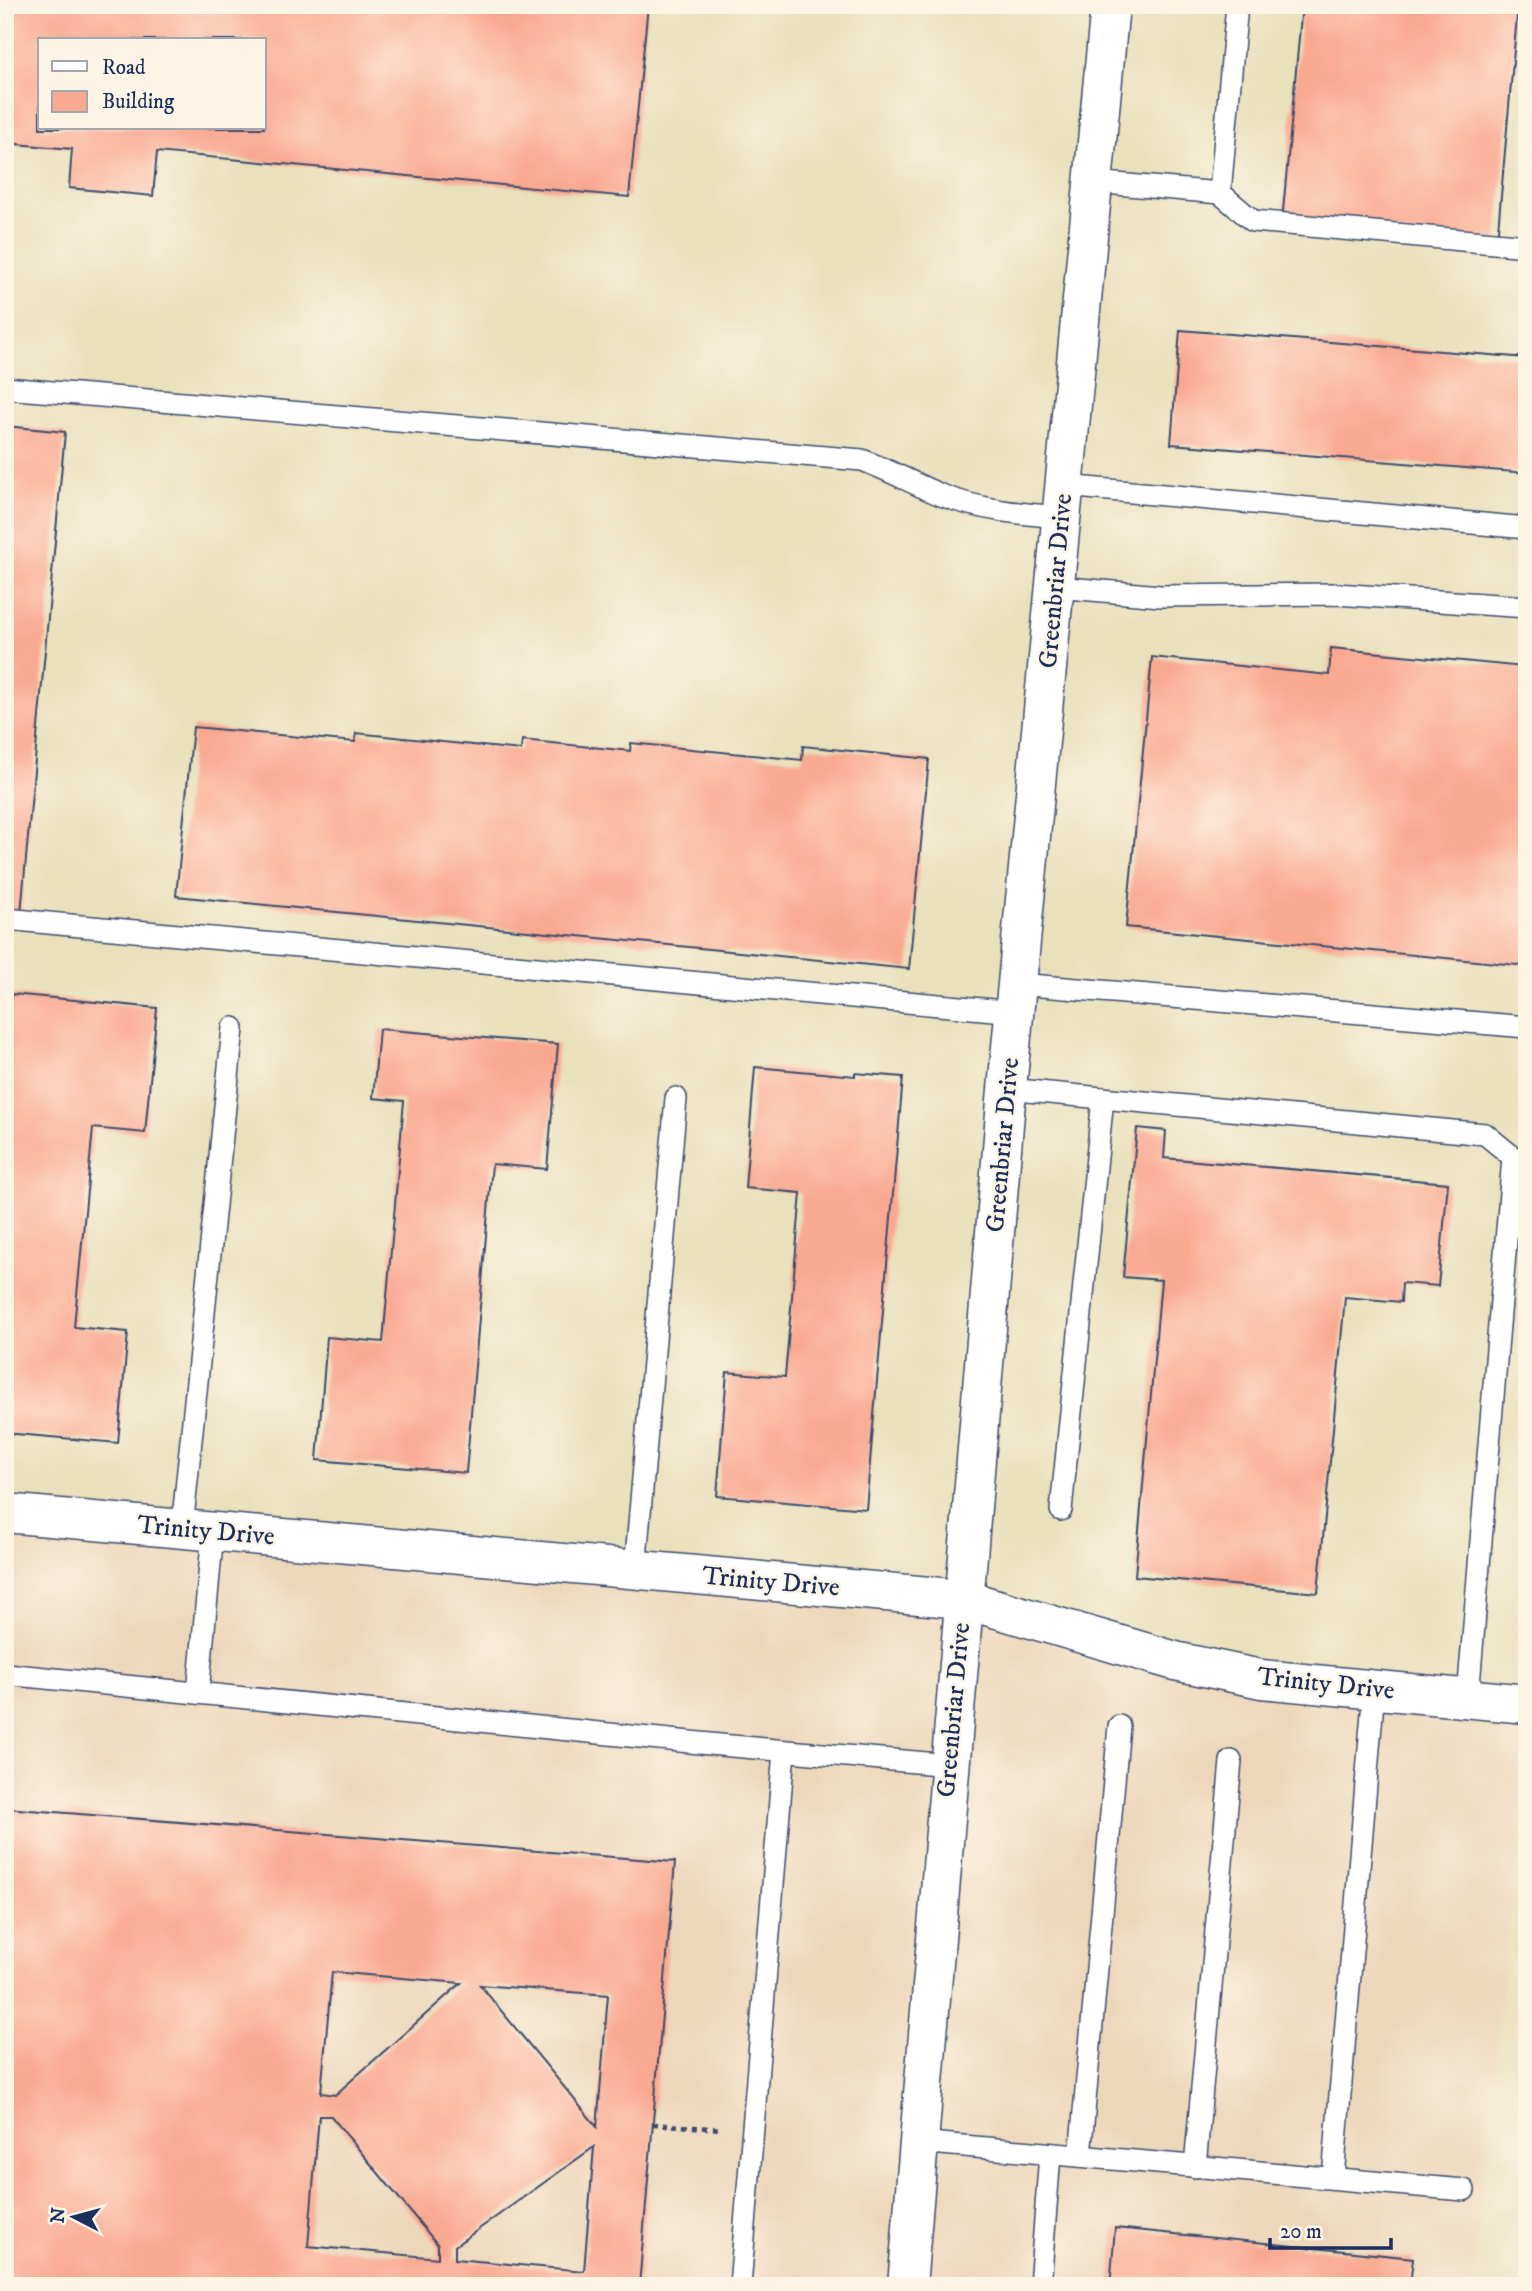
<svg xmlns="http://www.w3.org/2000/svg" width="1532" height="2291" font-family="'IM FELL DW Pica',serif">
	<rect width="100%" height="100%" fill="#fcf5e5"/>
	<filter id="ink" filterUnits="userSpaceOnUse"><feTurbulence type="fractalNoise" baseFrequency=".0143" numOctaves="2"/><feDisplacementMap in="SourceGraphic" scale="14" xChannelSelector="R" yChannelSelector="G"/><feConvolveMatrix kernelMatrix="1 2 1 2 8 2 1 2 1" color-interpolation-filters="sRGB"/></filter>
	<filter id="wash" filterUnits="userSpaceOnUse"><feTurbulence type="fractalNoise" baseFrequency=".00686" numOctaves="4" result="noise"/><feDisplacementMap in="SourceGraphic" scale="28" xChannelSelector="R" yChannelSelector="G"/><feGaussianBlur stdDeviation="1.57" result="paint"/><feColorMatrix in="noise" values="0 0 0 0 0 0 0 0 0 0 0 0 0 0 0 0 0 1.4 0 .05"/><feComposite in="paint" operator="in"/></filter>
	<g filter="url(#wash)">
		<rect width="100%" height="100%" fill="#e9e0bc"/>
		<path fill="#edd7bb" d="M5,1513L963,1599L1175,1661L1527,1704V1739L1473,2286H5Z"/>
		<g id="blocks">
			<g fill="#faa991" fill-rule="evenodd">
				<path d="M5,5H648L629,197L157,152L153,196L69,188L72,149L5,143ZM40,40H264V128H40Z"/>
				<path d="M1302,5H1518L1497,241L1282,222Z"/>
				<path d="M1180,330L1527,358V473L1171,444Z"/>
				<path d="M5,426L65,432L21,913L5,912Z"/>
				<path d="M1331,648L1523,667L1525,649L1527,650V966L1126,927L1152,657L1329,675Z"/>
				<path d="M193,727L355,742L356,733L521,750L522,740L630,751L631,743L802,760L803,746L929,759L909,969L176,896Z"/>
				<path d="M12,994L157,1008L145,1133L93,1128L74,1327L128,1332L118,1443L5,1433V1062Z"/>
				<path d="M379,1029L558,1044L547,1169L492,1164L466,1473L317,1460L327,1337L383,1342L404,1101L373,1098Z"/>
				<path d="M755,1067L855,1076V1073L903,1077L866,1509L717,1496L727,1372L785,1377L801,1193L745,1188Z"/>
				<path d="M1137,1128L1166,1131L1164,1158L1448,1183L1438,1286L1402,1283L1401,1302L1345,1297L1318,1593L1135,1576L1161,1280L1123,1277Z"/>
				<path d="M5,1808L675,1862L639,2286H5ZM332,1972L461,1983L335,2095L321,2093ZM480,1985L608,1995L597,2127ZM319,2116H331L438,2245V2258L308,2246ZM594,2147L584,2271L455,2259V2246Z"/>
				<path d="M1115,2228L1413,2258L1410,2286H1110Z"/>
			</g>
		</g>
	</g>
	<g filter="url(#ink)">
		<use href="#blocks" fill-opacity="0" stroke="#3a4a6c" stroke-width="2"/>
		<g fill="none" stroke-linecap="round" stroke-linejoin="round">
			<g stroke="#3a4a6c" stroke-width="24">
				<g id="lane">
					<path d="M1093,182L1220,193L1253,221L1527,246"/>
					<path d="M1220,193L1237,5"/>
					<path d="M5,388L862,460C889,470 914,484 941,495C980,510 1020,514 1062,517"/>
					<path d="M1065,486L1527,528"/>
					<path d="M1056,587L1161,596L1336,594L1527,607"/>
					<path d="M5,919L1015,1012"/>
					<path d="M1018,984L1527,1027"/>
					<path d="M1007,1089L1485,1134L1513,1157L1468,1697"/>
					<path d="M1061,1510L1103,1098"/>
					<path d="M182,1529L233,1028"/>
					<path d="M635,1570L676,1098"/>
					<path d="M5,1674L720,1745L950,1765"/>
					<path d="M198,1693L213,1532"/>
					<path d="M918,2142L1464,2190"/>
					<path d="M1080,2156L1119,1726"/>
					<path d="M1195,2167L1231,1761"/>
					<path d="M1333,2178L1374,1689"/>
					<path d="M740,2286L784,1751"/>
					<path d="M1040,2286L1050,2154"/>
				</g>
			</g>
			<g stroke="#3a4a6c" stroke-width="41">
				<path id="street" d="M5,1513L963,1599L1175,1661L1261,1679L1527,1704"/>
			</g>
			<g stroke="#3a4a6c" stroke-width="41">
				<path id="secondary" d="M907,2286L1007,1089L1110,5"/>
			</g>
			<path stroke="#3a4a6c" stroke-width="4.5" stroke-dasharray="5 5" stroke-linecap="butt" d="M653,2124L722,2129"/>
			<use href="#lane" stroke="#fff" stroke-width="21"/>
			<use href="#street" stroke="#fff" stroke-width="38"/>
			<use href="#secondary" stroke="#fff" stroke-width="38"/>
		</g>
	</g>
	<g text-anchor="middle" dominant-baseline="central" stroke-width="5" stroke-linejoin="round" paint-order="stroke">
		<g font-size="26" fill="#1b2f5e" stroke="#fcf5e5">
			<text transform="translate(1056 581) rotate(-85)">Greenbriar Drive</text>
			<text transform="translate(1003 1145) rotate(-85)">Greenbriar Drive</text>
			<text transform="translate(206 1531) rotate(5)">Trinity Drive</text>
			<text transform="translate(771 1582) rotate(5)">Trinity Drive</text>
			<text transform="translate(1326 1684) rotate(6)">Trinity Drive</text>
			<text transform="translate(954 1710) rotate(-85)">Greenbriar Drive</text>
		</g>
	</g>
	<rect width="1532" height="2291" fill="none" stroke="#fcf5e5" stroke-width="28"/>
	<rect x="38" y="38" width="228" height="91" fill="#fcf5e5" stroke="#a2a6af" stroke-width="2"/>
	<rect x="52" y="61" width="35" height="10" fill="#ffffff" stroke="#a2a6af" stroke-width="2"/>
	<text x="102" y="74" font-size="21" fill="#1b2f5e">Road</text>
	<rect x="52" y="91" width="35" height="21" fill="#faa991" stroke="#a2a6af" stroke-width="2"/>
	<text x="102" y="108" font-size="21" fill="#1b2f5e">Building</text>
	<g transform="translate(74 2217) rotate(276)" stroke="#fcf5e5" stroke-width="5" paint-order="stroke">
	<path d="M0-5L12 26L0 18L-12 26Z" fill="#1b2f5e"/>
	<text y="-10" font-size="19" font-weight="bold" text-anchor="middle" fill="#1b2f5e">N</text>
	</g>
	<path d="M1270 2238v10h121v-10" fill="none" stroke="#1b2f5e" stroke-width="3.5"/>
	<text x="1280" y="2238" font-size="21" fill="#1b2f5e" stroke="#fcf5e5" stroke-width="5" paint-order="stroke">20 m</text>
</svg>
